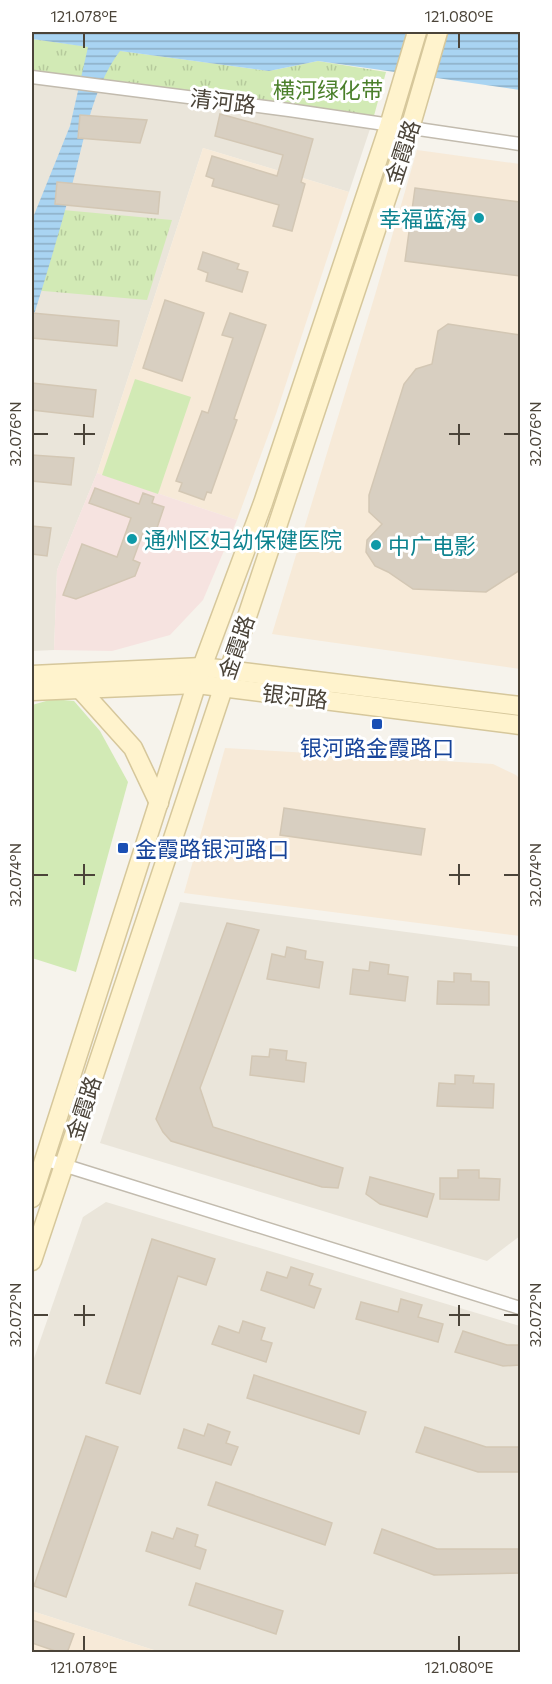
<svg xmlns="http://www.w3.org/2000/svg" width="552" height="1684" font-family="Commissioner,'Noto Sans SC',sans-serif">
	<defs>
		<pattern id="park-tufts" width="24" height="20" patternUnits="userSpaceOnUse" patternTransform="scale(1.5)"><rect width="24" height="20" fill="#d2eab5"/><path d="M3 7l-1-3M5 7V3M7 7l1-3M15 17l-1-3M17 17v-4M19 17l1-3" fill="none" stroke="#b6ca9c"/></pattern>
		<pattern id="water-rules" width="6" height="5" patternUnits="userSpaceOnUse" patternTransform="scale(1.5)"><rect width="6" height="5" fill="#a9d4f2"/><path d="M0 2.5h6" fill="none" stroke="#8caec5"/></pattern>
	</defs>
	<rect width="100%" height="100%" fill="#f6f3ec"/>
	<g fill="#eae5da">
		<path d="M32,77L372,123L349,192L203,148L97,473L57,570L54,650L32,651Z"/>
		<path d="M180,902L520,947V1236L487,1261L100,1143Z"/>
		<path d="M106,1202L520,1326V1652H160L32,1611V1364L83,1217Z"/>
	</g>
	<g fill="#f7ead8">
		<path d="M203,148L349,192L276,414L237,520L97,473Z"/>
		<path d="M417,150L520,164V669L272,634L375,295Z"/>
		<path d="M225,748L493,764L516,775L520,779V936L184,893Z"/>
		<path d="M32,1611L160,1652H32Z"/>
	</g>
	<path fill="#f6e3e0" d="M97,473L237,520L203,600L170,635L112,651L54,650L57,570Z"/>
	<g fill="#d2eab5">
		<path d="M135,379L191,397L158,494L102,475Z"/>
		<path d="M53,699L74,701L100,731L128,782L76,972L32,958V705Z"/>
	</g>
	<g fill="url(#park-tufts)">
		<path d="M32,39L269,71L318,61L386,72L372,123L32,77Z"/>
		<path d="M52,209L172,220L147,300L32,290Z"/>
	</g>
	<path fill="url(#water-rules)" d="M32,32H520V90L318,61L269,71L120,51C91,89 84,143 71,189C59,233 46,277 32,321V220L70,126L88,47L32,39Z"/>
	<g fill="#d8cfc1" stroke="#d3c7b4" stroke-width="1.5">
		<path d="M220,114L313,139L301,182L305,184L292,231L273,226L279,205L212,186L214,179L206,176L212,156L277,176L283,155L215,136Z"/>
		<path d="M80,115L147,120L140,143L78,138Z"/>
		<path d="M57,182L160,192L158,214L55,204Z"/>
		<path d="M415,188L520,202V276L405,261Z"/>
		<path d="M203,252L239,264L237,269L248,272L242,292L206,281L208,273L198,269Z"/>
		<path d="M165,300L204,313L182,381L143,368Z"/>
		<path d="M32,313L119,321L117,346L32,338Z"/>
		<path d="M230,313L266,325L234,419L237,420L211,493L207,492L204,500L179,491L182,483L176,481L202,411L208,413L233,338L222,335Z"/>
		<path d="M448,324L520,335V570L486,592L413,589L388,572L375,566L366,552L367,540L382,524L369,512V495L404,384L416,369L432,364L438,331Z"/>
		<path d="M32,383L96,390L93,417L32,410Z"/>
		<path d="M32,455L74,458L71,485L32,481Z"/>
		<path d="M95,488L139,504L143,493L154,497L152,503L164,507L155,534L144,530L133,560L140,563L135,576L76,599L63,595L82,544L117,557L131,518L89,503Z"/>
		<path d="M32,526L51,528L47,556L32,554Z"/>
		<path d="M284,808L425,829L421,855L280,835Z"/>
		<path d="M227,923L259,930L200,1088L213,1127L343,1168L338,1188L322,1187L171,1141L163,1132L156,1119Z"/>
		<path d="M287,947L306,951L305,959L323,962L319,988L267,979L272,954L285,957Z"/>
		<path d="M370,962L389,965L388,974L408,977L405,1001L350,994L353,969L369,971Z"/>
		<path d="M454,973L471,974V981L489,982V1005L437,1004L438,981L454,982Z"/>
		<path d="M270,1049L287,1051L286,1060L306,1063L304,1082L250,1075L252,1056L269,1057Z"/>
		<path d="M455,1075L474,1076L473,1083L494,1084L493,1108L437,1106L439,1083L455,1084Z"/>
		<path d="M458,1170H479V1178L500,1179L499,1200L440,1199V1178H458Z"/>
		<path d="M370,1177L434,1194L427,1217L380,1204L366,1194Z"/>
		<path d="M152,1239L215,1259L206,1285L178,1276L140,1394L106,1383Z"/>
		<path d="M291,1267L313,1274L309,1285L321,1289L314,1308L261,1290L267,1272L287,1278Z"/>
		<path d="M401,1299L422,1305L418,1317L443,1324L438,1342L356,1319L361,1302L398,1312Z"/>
		<path d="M243,1321L265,1328L261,1340L272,1343L266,1362L212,1344L219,1326L239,1333Z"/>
		<path d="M463,1331L507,1345H520V1365L503,1366L455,1352Z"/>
		<path d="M254,1375L366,1412L359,1434L247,1398Z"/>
		<path d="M208,1424L230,1432L226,1443L238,1447L231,1465L178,1448L184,1429L204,1436Z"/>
		<path d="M425,1427L486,1447H520V1472H478L416,1452Z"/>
		<path d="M86,1436L118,1447L66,1597L34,1586Z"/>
		<path d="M216,1482L332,1523L325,1545L208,1505Z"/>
		<path d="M177,1528L198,1535L195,1546L206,1550L200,1569L146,1551L152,1532L173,1539Z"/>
		<path d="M382,1529L437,1549H520V1573L434,1575L374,1553Z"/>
		<path d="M196,1583L283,1611L276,1634L189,1605Z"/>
		<path d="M32,1620L74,1634L67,1653H61L32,1643Z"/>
	</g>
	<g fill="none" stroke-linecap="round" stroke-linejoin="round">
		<g stroke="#c2bbae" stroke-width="15">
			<g id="minor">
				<path d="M32,77L289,110L520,144"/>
				<path d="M44,1159L520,1308"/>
			</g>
		</g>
		<g stroke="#d6c79b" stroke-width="21">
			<g id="secondary">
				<path d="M32,675L202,667L520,706"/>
				<path d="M80,689L133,748L159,803"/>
				<path d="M32,691L197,684L520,725"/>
				<path d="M32,1198L202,667L263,503L389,126L417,32"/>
				<path d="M32,1261L410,128L438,32"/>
			</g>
		</g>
		<use href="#minor" stroke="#fff" stroke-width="12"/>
		<use href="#secondary" stroke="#fff3cd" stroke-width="18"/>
	</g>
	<path fill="none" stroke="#4b4439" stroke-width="2" d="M84,33V48M459,33V48M84,424V445M459,424V445M33,434H48M74,434H95M449,434H470M504,434H519M84,864V885M459,864V885M33,875H48M74,875H95M449,875H470M504,875H519M84,1305V1326M459,1305V1326M33,1315H48M74,1315H95M449,1315H470M504,1315H519M84,1636V1651M459,1636V1651"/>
	<g fill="#0f9aa8" stroke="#fff" stroke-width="2">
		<circle cx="479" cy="218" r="6"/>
		<circle cx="132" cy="539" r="6"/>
		<circle cx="376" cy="545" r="6"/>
	</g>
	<g fill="#1a4fb4" stroke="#fff" stroke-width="2">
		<rect x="371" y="718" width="12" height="12" rx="3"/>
		<rect x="117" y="842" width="12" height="12" rx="3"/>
	</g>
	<g text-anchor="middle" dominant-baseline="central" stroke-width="6" stroke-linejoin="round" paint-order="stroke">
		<g font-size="22" fill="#4a7f2a" stroke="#fff">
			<text x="328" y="89">横河绿化带</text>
		</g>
		<g font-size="22" fill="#4b4439" stroke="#fff">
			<text transform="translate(223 101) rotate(7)">清河路</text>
			<text transform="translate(402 152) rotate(-72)">金霞路</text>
			<text transform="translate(236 647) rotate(-71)">金霞路</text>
			<text transform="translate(295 696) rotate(7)">银河路</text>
			<text transform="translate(83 1108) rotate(-72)">金霞路</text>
		</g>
		<g font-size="22" fill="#0d838f" stroke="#fff" text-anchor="start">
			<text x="467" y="218" text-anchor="end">幸福蓝海</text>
			<text x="144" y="539">通州区妇幼保健医院</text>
			<text x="388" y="545">中广电影</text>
		</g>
		<g font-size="22" fill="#164399" stroke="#fff">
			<text x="377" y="747">银河路金霞路口</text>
			<text x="135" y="848" text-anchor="start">金霞路银河路口</text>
		</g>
	</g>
	<rect width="552" height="1684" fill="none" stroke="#ffffff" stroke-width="66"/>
	<rect x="33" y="33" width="486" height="1618" fill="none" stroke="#4b4439" stroke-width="2"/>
	<g font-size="15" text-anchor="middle" fill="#4b4439">
		<text x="84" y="22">121.078°E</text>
		<text x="459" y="22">121.080°E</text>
		<text transform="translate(16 434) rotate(-90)" y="5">32.076°N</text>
		<text transform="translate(536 434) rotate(-90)" y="5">32.076°N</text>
		<text transform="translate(16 875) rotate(-90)" y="5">32.074°N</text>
		<text transform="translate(536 875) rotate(-90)" y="5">32.074°N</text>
		<text transform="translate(16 1315) rotate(-90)" y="5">32.072°N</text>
		<text transform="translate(536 1315) rotate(-90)" y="5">32.072°N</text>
		<text x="84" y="1673">121.078°E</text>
		<text x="459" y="1673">121.080°E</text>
	</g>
</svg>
